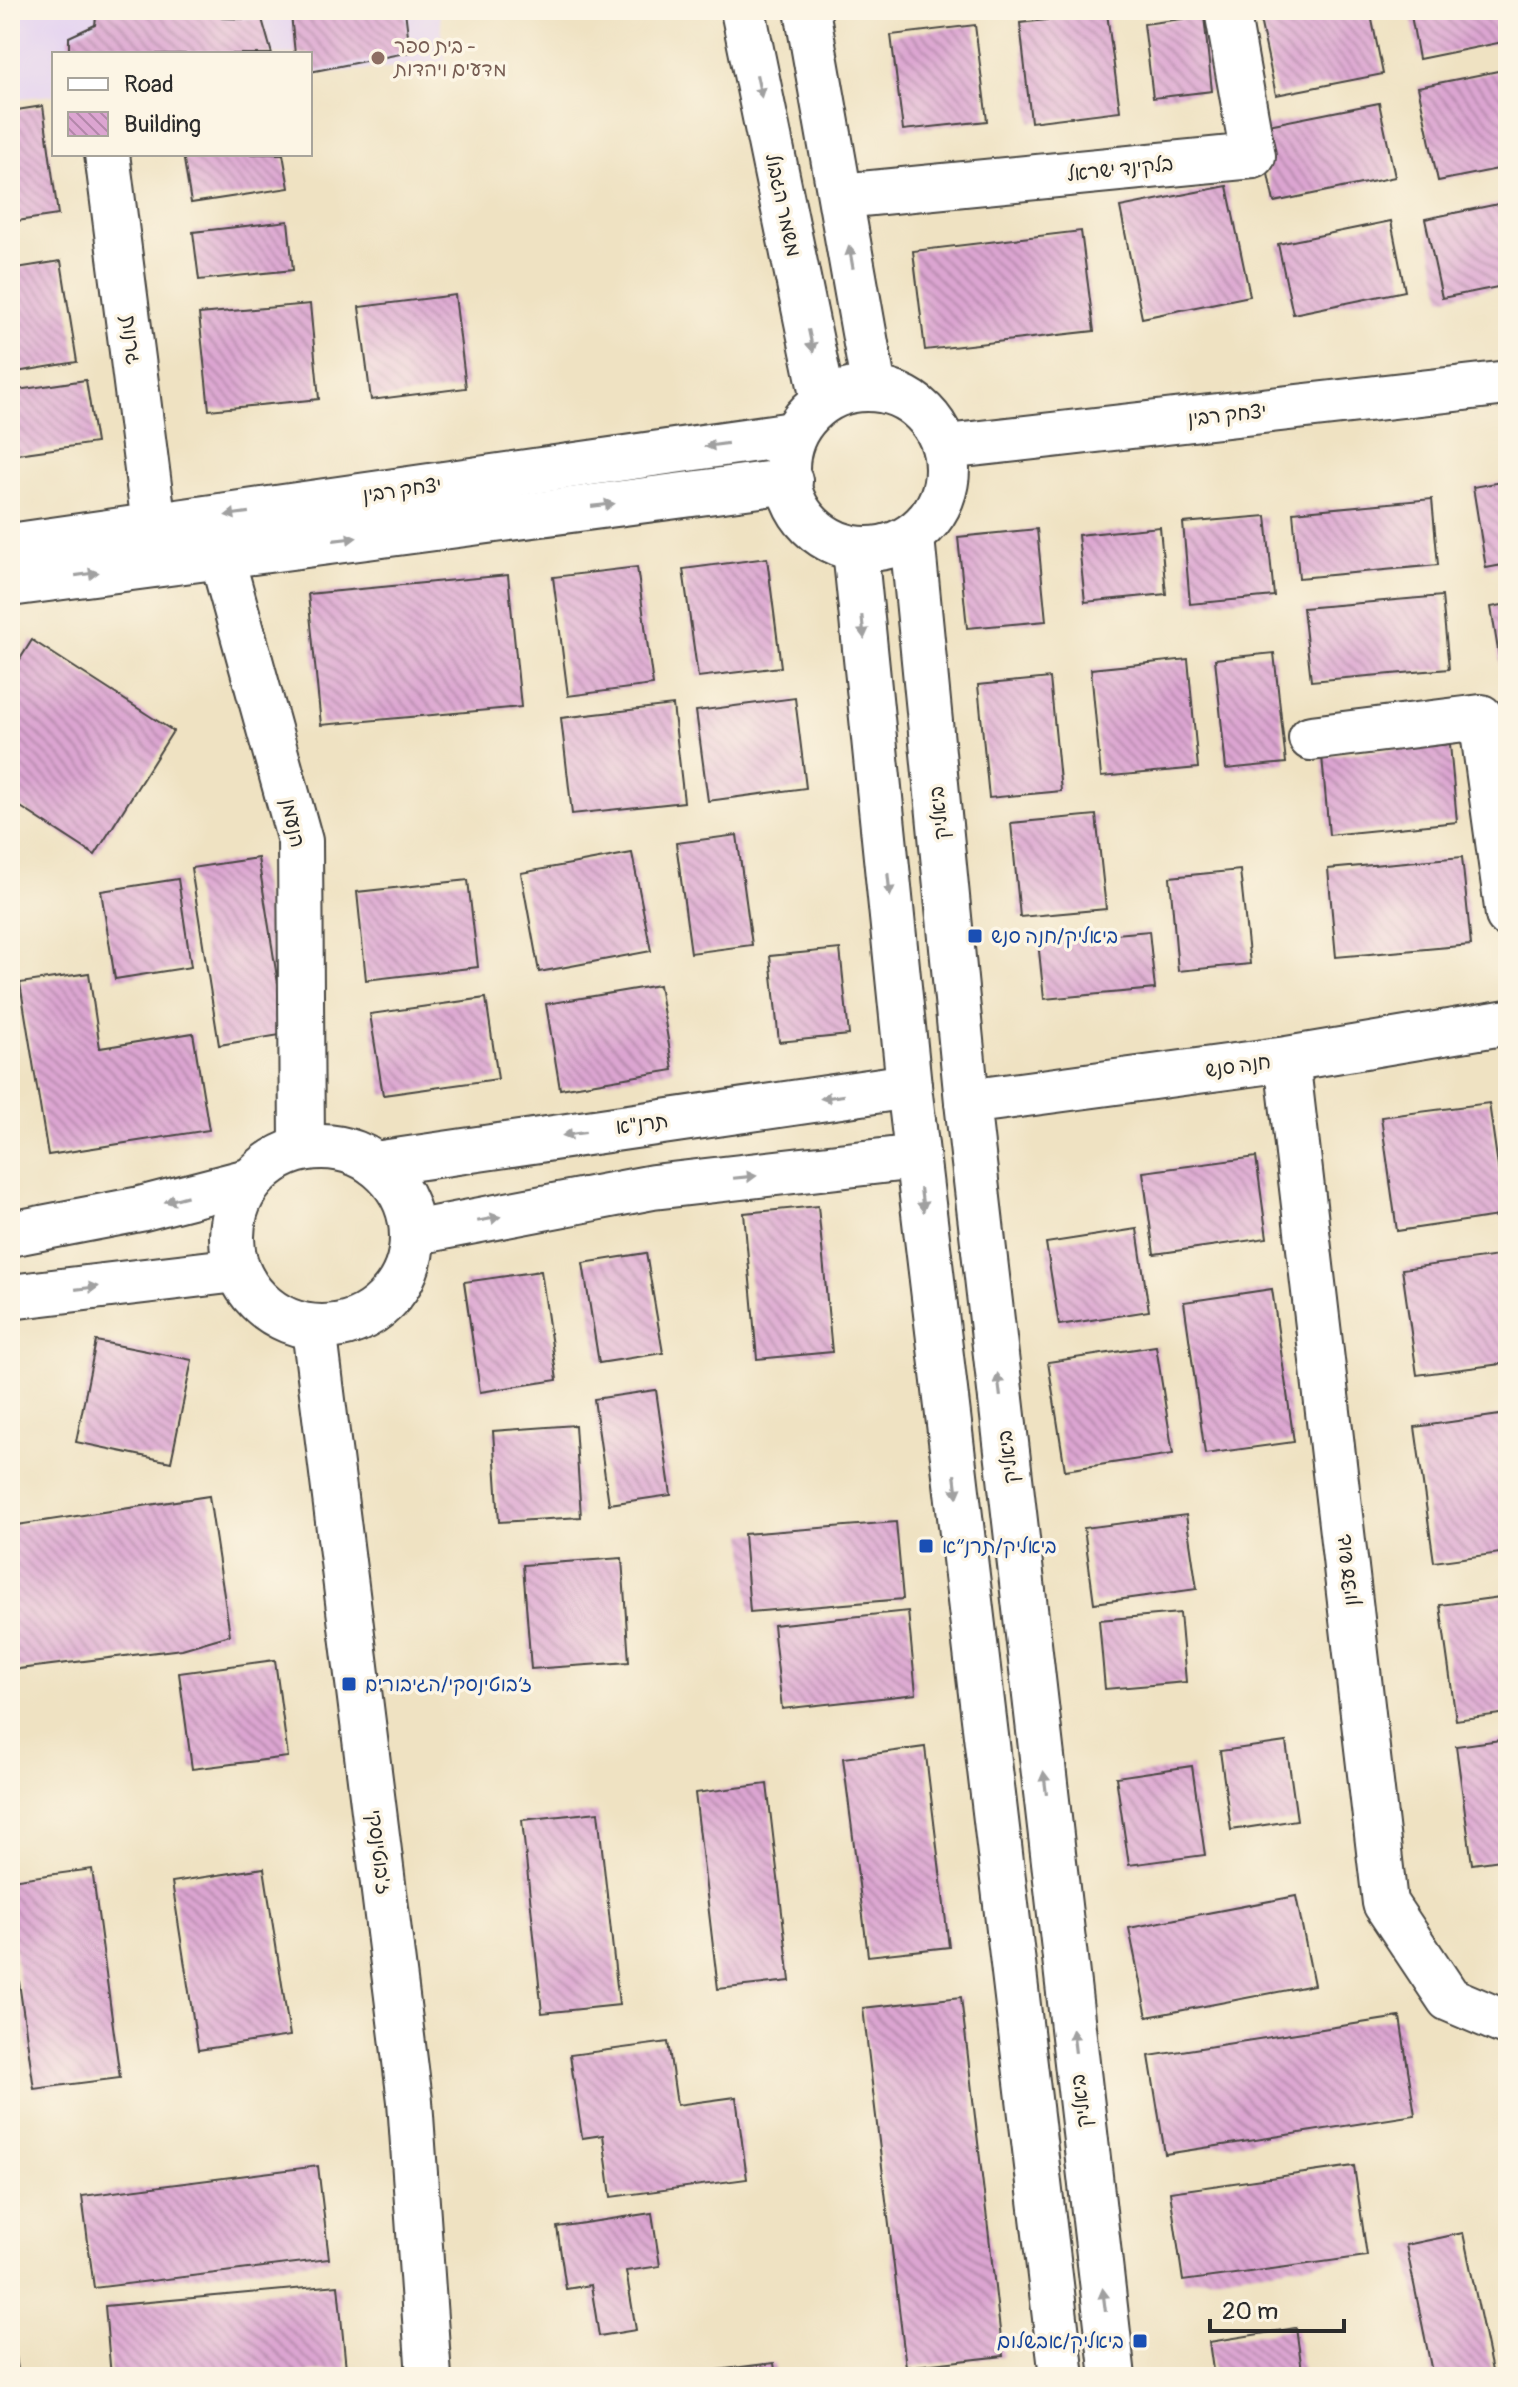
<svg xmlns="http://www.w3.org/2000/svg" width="1518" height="2387" font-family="Pangolin,'Playpen Sans Hebrew',sans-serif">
	<defs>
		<pattern id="building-back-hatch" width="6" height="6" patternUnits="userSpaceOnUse" patternTransform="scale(2)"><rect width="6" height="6" fill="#dca5d1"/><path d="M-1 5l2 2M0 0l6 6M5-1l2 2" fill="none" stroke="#b387aa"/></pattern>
	</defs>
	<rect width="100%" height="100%" fill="#fcf5e5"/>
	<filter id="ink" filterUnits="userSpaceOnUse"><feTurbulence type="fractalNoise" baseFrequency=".0125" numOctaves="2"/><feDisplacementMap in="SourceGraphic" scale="16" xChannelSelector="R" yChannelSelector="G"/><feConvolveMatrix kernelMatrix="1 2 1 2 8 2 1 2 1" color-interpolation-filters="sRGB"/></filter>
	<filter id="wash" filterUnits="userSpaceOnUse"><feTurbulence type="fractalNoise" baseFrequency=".006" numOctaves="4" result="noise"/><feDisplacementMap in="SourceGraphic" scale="32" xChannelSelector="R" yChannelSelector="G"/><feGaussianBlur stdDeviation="1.8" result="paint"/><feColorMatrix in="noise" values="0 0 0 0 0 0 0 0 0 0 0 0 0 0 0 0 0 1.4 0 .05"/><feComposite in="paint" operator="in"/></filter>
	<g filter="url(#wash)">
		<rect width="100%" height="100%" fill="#efe2c2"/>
		<path fill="#e4d3f1" d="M10,10H439L446,63L310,74V54H54V95L10,99Z"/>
		<g id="blocks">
			<g fill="url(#building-back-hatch)">
				<path d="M97,10H216L222,18L262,19L272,54H69V37L95,25Z"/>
				<path d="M315,10H405L410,52L310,72V54H295L291,14Z"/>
				<path d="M1258,10H1370L1383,74L1276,95Z"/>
				<path d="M1410,10H1508V41L1419,59Z"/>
				<path d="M1107,13L1120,111L1031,122L1020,23Z"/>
				<path d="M1204,16L1212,91L1153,98L1144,24Z"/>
				<path d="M975,25L987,121L903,130L891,35Z"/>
				<path d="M1508,69V167L1438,181L1418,87Z"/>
				<path d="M1379,103L1395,177L1274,202L1258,127Z"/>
				<path d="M43,106L58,215L10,222V111Z"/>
				<path d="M183,154H283L289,188L191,203Z"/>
				<path d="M1227,186L1250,296L1142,318L1120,207Z"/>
				<path d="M1508,202V285L1442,298L1425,219Z"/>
				<path d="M288,221L293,270L199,280L193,232Z"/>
				<path d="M1391,221L1405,291L1293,314L1278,244Z"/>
				<path d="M1081,231L1094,331L925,350L913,251Z"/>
				<path d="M61,261L77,362L10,373V269Z"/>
				<path d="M455,295L466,388L371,400L359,307Z"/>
				<path d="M310,304L319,399L209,410L199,314Z"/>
				<path d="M86,380L96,443L10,455V391Z"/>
				<path d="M1508,481V564L1486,568L1473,487Z"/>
				<path d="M1432,499L1438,565L1299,578L1293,512Z"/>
				<path d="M1266,516L1274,596L1190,604L1183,523Z"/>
				<path d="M1160,527L1166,594L1085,602L1078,535Z"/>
				<path d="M1037,529L1046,621L967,628L958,537Z"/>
				<path d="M767,558L781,667L698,677L683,569Z"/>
				<path d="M637,567L653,685L568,696L553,577Z"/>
				<path d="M508,575L521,707L321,725L308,594Z"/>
				<path d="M1442,596L1449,669L1311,681L1303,608Z"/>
				<path d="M1508,604V680L1503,681L1491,607Z"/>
				<path d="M32,640L173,731L95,855L10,800V675Z"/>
				<path d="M1274,653L1286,763L1226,769L1215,659Z"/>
				<path d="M1188,659L1198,768L1101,777L1091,669Z"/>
				<path d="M1050,678L1061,791L989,798L978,685Z"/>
				<path d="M795,698L806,788L708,801L696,711Z"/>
				<path d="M673,705L684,802L572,814L561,718Z"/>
				<path d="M1450,744L1457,822L1329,835L1322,756Z"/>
				<path d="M1096,815L1106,909L1020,917L1011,823Z"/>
				<path d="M737,835L752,945L691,953L676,843Z"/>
				<path d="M632,853L651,951L539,972L521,873Z"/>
				<path d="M1462,857L1471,945L1336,957L1328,869Z"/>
				<path d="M258,858L286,1034L219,1045L191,868Z"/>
				<path d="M1240,870L1250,964L1178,971L1170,877Z"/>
				<path d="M178,879L191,967L115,979L101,891Z"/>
				<path d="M468,880L478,967L366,980L357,892Z"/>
				<path d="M1149,931L1155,989L1044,999L1038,941Z"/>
				<path d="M840,949L849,1035L779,1042L770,956Z"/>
				<path d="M89,973L100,1048L193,1033L209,1130L48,1155L20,983Z"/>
				<path d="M659,985L673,1070L560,1089L546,1004Z"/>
				<path d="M486,998L498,1079L383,1095L370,1014Z"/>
				<path d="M1489,1103L1505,1215L1397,1231L1381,1117Z"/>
				<path d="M1256,1157L1267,1238L1154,1254L1143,1172Z"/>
				<path d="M818,1206L832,1352L757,1359L744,1213Z"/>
				<path d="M1137,1229L1149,1311L1059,1325L1046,1243Z"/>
				<path d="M646,1253L663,1353L599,1363L583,1263Z"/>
				<path d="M1505,1255L1508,1275V1363L1417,1375L1402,1269Z"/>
				<path d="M541,1271L557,1380L480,1392L464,1282Z"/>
				<path d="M1272,1289L1294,1442L1205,1454L1184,1302Z"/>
				<path d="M96,1341L192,1360L171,1462L76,1442Z"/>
				<path d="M1156,1346L1173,1454L1065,1470L1048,1362Z"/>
				<path d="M656,1390L671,1495L609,1504L594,1399Z"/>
				<path d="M1507,1414L1508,1552L1434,1562L1415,1427Z"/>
				<path d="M575,1425L581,1517L499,1522L493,1431Z"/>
				<path d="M209,1496L230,1635L182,1649L10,1670V1526Z"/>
				<path d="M1186,1515L1197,1589L1094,1603L1084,1528Z"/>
				<path d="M896,1522L903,1599L750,1612L744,1534Z"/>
				<path d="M622,1558L629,1662L531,1669L523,1565Z"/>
				<path d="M1508,1596V1713L1456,1720L1440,1605Z"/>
				<path d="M908,1611L916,1694L782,1709L773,1625Z"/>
				<path d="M1180,1613L1186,1682L1105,1689L1099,1620Z"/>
				<path d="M275,1660L288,1757L192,1769L179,1673Z"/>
				<path d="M1508,1739V1859L1472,1864L1456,1746Z"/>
				<path d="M1286,1742L1297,1820L1231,1830L1220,1751Z"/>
				<path d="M925,1747L949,1947L868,1956L843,1758Z"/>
				<path d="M1192,1766L1205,1855L1129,1865L1116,1777Z"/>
				<path d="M767,1784L790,1981L718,1989L695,1793Z"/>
				<path d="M598,1812L619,2005L542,2013L522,1820Z"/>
				<path d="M264,1868L290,2036L198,2050L172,1882Z"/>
				<path d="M92,1869L120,2078L34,2089L10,1918V1880Z"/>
				<path d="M1296,1896L1314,1985L1147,2017L1129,1928Z"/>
				<path d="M961,1997L1003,2356L906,2367L863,2008Z"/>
				<path d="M1400,2017L1415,2115L1165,2154L1149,2056Z"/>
				<path d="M668,2042L677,2105L736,2097L747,2179L611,2197L603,2135L582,2138L570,2055Z"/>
				<path d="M318,2166L329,2259L94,2288L82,2196Z"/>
				<path d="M1354,2166L1367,2256L1183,2281L1170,2192Z"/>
				<path d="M652,2213L660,2266L626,2271L636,2330L599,2336L591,2285L566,2289L557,2227Z"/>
				<path d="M1463,2233L1492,2371L1463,2377H1433L1406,2245Z"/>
				<path d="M338,2285L346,2369L259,2377H111L105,2306Z"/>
				<path d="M10,2328H12L19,2377H10Z"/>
				<path d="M1296,2328L1303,2377H1214L1209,2342Z"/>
				<path d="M774,2363L776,2377H702V2372Z"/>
			</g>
		</g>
	</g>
	<g filter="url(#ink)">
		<use href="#blocks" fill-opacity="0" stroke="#484642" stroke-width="2"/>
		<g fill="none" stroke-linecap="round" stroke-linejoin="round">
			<g stroke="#484642" stroke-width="48">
				<g id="minor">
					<path d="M107,154L154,525"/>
					<path d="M841,196L1253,156L1227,10"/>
					<path d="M946,447L1508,383"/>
					<path d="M10,546L793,434"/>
					<path d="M221,555L300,841L302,1148"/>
					<path d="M10,584L790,481"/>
					<path d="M1311,738L1481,717L1508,915"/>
					<path d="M1287,1059L1385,1903L1449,1999L1508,2024"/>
					<path d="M967,1102L1287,1059L1508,1022"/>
					<circle cx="322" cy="1237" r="90"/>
					<path d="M375,1164L909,1086"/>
					<path d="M412,1233L653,1187L917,1157"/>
					<path d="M10,1234L140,1209L252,1180"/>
					<path d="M10,1297L237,1270"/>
					<path d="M314,1328L410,2101L429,2377"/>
				</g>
			</g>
			<g stroke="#484642" stroke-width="48">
				<g id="major">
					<path d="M743,10L823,400"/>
					<path d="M807,10L874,389"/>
					<circle cx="867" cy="469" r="80"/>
					<path d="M912,537L967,1102L1113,2377"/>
					<path d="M855,549L909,1086L1062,2377"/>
				</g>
			</g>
			<path stroke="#484642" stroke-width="5" stroke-dasharray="2 6" stroke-linecap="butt" d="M854,15L888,10"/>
			<use href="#minor" stroke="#fff" stroke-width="44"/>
			<use href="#major" stroke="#fff" stroke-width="44"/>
		</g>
		<defs><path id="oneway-solid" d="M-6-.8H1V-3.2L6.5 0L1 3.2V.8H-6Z" transform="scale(2)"/></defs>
		<g fill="#a0a0a0">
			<use href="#oneway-solid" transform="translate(759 86) rotate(78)"/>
			<use href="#oneway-solid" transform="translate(851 257) rotate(-100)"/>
			<use href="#oneway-solid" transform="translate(811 341) rotate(78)"/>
			<use href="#oneway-solid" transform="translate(716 445) rotate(172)"/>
			<use href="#oneway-solid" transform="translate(603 505) rotate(-7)"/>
			<use href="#oneway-solid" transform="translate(237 514) rotate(172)"/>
			<use href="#oneway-solid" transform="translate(345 539) rotate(-7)"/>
			<use href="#oneway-solid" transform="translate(87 574) rotate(-8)"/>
			<use href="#oneway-solid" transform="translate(863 627) rotate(84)"/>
			<use href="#oneway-solid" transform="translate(889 885) rotate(84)"/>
			<use href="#oneway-solid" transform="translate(832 1097) rotate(172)"/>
			<use href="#oneway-solid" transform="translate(574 1134) rotate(172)"/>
			<use href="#oneway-solid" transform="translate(745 1177) rotate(-6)"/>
			<use href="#oneway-solid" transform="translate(176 1199) rotate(165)"/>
			<use href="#oneway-solid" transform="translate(922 1200) rotate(83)"/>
			<use href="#oneway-solid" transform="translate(489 1219) rotate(-11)"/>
			<use href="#oneway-solid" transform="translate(87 1288) rotate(-7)"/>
			<use href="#oneway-solid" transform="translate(999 1385) rotate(-97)"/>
			<use href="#oneway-solid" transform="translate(956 1486) rotate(83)"/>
			<use href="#oneway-solid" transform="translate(1045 1783) rotate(-97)"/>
			<use href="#oneway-solid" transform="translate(1074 2041) rotate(-97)"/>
			<use href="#oneway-solid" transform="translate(1104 2300) rotate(-97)"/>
		</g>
	</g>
	<circle fill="#8d6e63" stroke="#fcf5e5" stroke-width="3" cx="378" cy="58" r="8"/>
	<g fill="#1a4fb4" stroke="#fcf5e5" stroke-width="3">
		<rect x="967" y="928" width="16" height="16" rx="4"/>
		<rect x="918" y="1538" width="16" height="16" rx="4"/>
		<rect x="341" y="1676" width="16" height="16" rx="4"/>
		<rect x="1132" y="2333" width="16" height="16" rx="4"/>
	</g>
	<g text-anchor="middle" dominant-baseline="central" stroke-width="7" stroke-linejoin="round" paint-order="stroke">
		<g font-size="20" fill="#785e54" stroke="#fcf5e5" text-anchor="start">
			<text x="394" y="46">בית ספר -<tspan x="394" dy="23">מדעים ויהדות</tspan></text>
		</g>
		<g font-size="20" fill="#2b2b2b" stroke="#fcf5e5">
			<text transform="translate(1120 169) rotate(-6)">בלקינד ישראל</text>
			<text transform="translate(783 205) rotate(78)">משמר הגבול</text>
			<text transform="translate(131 340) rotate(83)">גרנות</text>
			<text transform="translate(1227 415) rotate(-6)">יצחק רבין</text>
			<text transform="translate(402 490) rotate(-8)">יצחק רבין</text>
			<text transform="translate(939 813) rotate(-96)">ביאליק</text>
			<text transform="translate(293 823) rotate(78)">הנעמן</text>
			<text transform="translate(1238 1066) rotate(-8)">חנה סנש</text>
			<text transform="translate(642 1124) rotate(-8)">תרנ"א</text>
			<text transform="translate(1008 1457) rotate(-97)">ביאליק</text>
			<text transform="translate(1347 1570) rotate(-97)">גוש עציון</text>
			<text transform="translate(379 1852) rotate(83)">ז'בוטינסקי</text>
			<text transform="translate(1081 2101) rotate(-97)">ביאליק</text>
		</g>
		<g font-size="20" fill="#164399" stroke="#fcf5e5" text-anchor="start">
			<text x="991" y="936">ביאליק/חנה סנש</text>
			<text x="942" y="1546">ביאליק/תרנ״א</text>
			<text x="365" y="1684">ז׳בוטינסקי/הגיבורים</text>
			<text x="1124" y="2341" text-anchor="end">ביאליק/אבשלום</text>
		</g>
	</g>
	<rect width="1518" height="2387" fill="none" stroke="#fcf5e5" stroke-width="40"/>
	<rect x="52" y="52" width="260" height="104" fill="#fcf5e5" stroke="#a8a49b" stroke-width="2"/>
	<rect x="68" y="78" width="40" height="12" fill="#ffffff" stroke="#a8a49b" stroke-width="2"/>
	<text x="124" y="92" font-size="24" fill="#2b2b2b">Road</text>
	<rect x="68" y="112" width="40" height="24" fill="url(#building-back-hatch)" stroke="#a8a49b" stroke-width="2"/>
	<text x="124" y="132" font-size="24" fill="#2b2b2b">Building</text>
	<path d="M1210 2319v12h134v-12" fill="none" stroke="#2b2b2b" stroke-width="4"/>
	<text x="1222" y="2319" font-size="24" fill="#2b2b2b" stroke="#fcf5e5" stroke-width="6" paint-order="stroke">20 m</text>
</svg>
